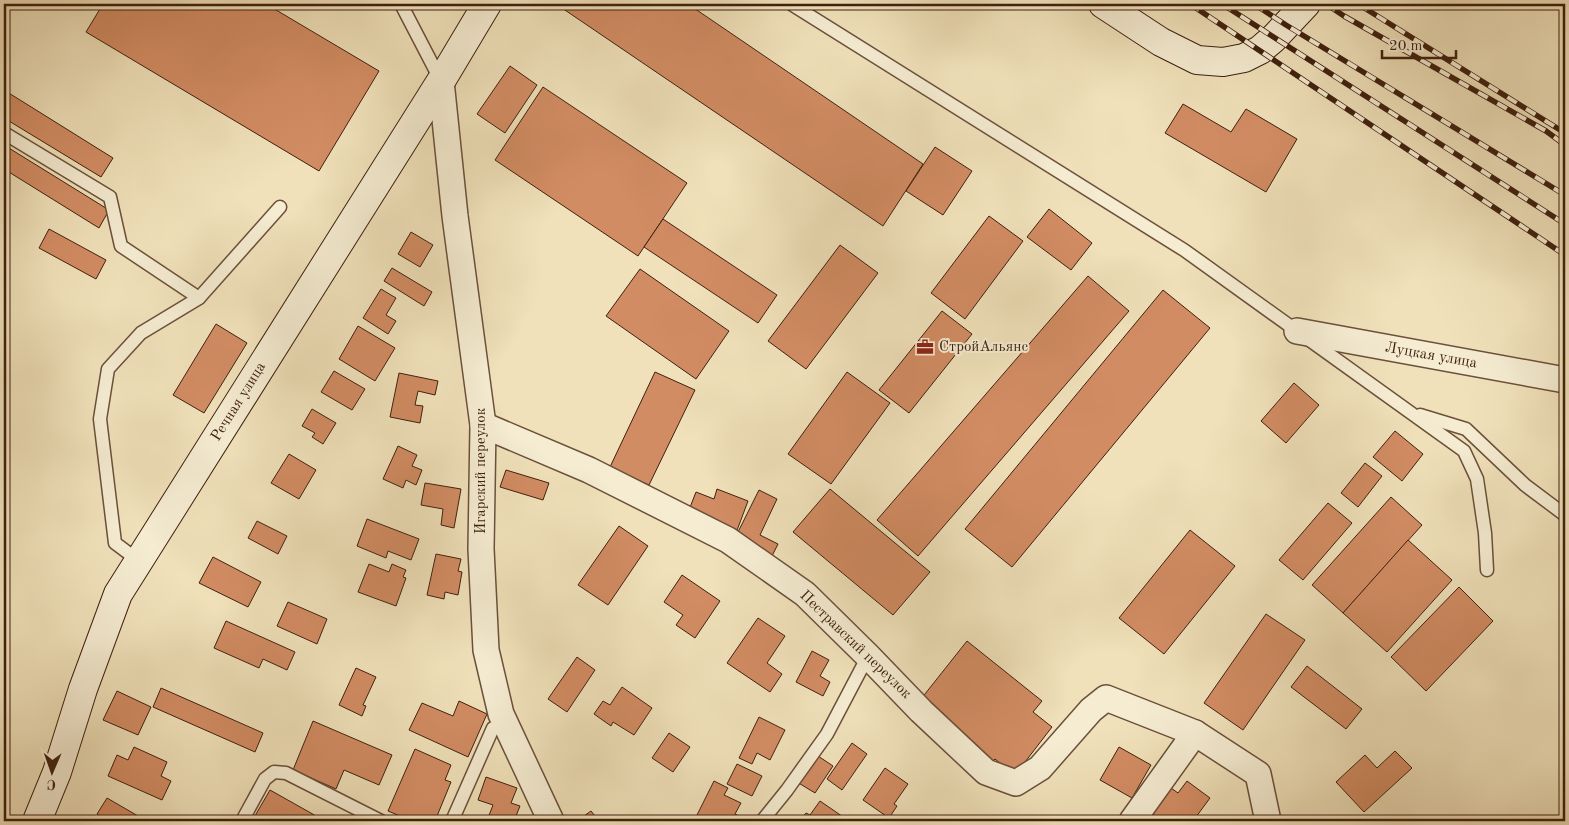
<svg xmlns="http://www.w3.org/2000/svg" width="1569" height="825" font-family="'Old Standard TT',serif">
	<rect width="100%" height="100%" fill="#f0e1ba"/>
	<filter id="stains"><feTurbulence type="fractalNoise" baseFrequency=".004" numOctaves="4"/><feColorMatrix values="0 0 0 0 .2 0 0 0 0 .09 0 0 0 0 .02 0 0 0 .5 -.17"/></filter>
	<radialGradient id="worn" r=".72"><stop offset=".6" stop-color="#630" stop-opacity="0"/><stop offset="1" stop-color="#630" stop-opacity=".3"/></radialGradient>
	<g fill="#d28c63" stroke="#3f200f">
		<path d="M103,4H266L379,71L319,171L86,32Z"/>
		<path d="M556,4H688L923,164L883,226Z"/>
		<path d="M510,66L537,85L505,133L477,114Z"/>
		<path d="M543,87L687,183L638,256L495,160Z"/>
		<path d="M4,90L113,158L101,177L4,118Z"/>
		<path d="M1183,104L1231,132L1246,109L1297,139L1266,192L1165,133Z"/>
		<path d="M4,145L109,210L99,228L4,169Z"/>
		<path d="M935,147L972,171L943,215L906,191Z"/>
		<path d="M1049,209L1092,243L1071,270L1027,237Z"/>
		<path d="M989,216L1023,241L965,319L931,293Z"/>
		<path d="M663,219L777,295L758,323L644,247Z"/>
		<path d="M49,229L106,260L96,279L39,248Z"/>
		<path d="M411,232L433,245L420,267L398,254Z"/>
		<path d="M840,245L878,273L806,369L768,341Z"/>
		<path d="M392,268L432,292L424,306L384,281Z"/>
		<path d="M640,269L729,331L696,379L606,316Z"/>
		<path d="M1088,276L1129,311L918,556L877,520Z"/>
		<path d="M381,289L396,298L386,315L396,321L388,334L363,318Z"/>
		<path d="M1163,290L1210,328L1012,567L965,529Z"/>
		<path d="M942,311L972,334L909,413L879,390Z"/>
		<path d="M216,324L247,343L204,413L173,395Z"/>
		<path d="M358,326L395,348L375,381L339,359Z"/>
		<path d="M334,371L365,389L352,410L321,392Z"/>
		<path d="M655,372L695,390L649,485L610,467Z"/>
		<path d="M847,372L890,403L831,484L788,454Z"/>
		<path d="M399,373L438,381L435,395L418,391L415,405L423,406L420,423L390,417Z"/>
		<path d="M1294,383L1319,405L1286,443L1261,421Z"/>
		<path d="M312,409L336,423L323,444L312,437L315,433L302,426Z"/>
		<path d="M1395,431L1423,454L1402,481L1373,457Z"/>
		<path d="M398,446L417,455L412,466L422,470L416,485L406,480L403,488L383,479Z"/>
		<path d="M289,454L316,470L299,499L271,483Z"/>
		<path d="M1365,463L1382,476L1358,507L1341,493Z"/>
		<path d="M506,470L549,483L543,500L500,487Z"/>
		<path d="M425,483L461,489L454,528L441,525L443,509L421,505Z"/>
		<path d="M717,489L748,501L736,533L687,515L696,492L714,499Z"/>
		<path d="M830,489L930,572L893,615L793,532Z"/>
		<path d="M759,490L777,499L760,535L778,544L771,558L734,540Z"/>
		<path d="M1391,497L1422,525L1343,613L1312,585Z"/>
		<path d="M1328,503L1352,523L1303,580L1279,560Z"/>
		<path d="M367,519L419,539L411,560L388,551L386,558L357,546Z"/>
		<path d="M257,521L287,536L278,554L248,538Z"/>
		<path d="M619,526L648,546L608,605L578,585Z"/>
		<path d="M1190,530L1235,566L1164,654L1119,618Z"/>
		<path d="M1408,540L1452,580L1387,652L1343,613Z"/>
		<path d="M436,554L461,559L458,571L462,572L458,595L445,592L444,599L427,595Z"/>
		<path d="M213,557L261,582L248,607L199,583Z"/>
		<path d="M369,564L389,572L392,564L406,570L403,577L406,578L396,606L358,592Z"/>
		<path d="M682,575L720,601L695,638L676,625L683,615L664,602Z"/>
		<path d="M1459,587L1493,621L1426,691L1391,657Z"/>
		<path d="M288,602L327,619L317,644L277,626Z"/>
		<path d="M1266,614L1305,640L1243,730L1204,703Z"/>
		<path d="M758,618L785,636L767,663L782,674L770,692L727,663Z"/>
		<path d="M226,621L295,652L287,670L263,659L259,668L214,648Z"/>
		<path d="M967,641L1042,701L1033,712L1052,727L1015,775L995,759L991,763L917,704Z"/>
		<path d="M812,651L829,660L820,676L830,682L823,696L796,682Z"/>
		<path d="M577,657L595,670L567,712L548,699Z"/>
		<path d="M1307,666L1362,709L1346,729L1291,687Z"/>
		<path d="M356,668L376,677L363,705L366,706L362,716L339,705Z"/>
		<path d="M622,687L652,708L634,735L613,722L611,726L594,714L603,701L610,705Z"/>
		<path d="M161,688L263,733L255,752L153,707Z"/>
		<path d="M117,691L151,707L138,735L103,720Z"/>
		<path d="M459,701L487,714L468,757L409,730L422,703L453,716Z"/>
		<path d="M759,717L785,730L770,760L757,753L752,764L739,758Z"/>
		<path d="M313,721L392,755L379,785L344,770L336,789L293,770Z"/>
		<path d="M669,733L690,747L673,772L652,758Z"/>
		<path d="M852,743L867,754L842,790L827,779Z"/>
		<path d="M134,747L167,762L161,776L171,781L162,800L108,776L117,755L128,760Z"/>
		<path d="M1119,747L1151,765L1132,798L1100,780Z"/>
		<path d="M415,749L451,765L445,780L451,782L435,821H412L388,811Z"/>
		<path d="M1395,751L1412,768L1364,812L1336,782L1365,755L1377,768Z"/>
		<path d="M815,754L833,766L815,793L797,782Z"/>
		<path d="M737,764L762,776L752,796L727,784Z"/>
		<path d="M885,768L908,784L894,804L897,806L889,818L863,800Z"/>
		<path d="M486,777L517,788L511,803L520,806L514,821H499L488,818L493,805L478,800Z"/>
		<path d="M714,781L728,788L724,795L741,803L735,814L741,817L739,821H694Z"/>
		<path d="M1187,781L1210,798L1193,821H1160L1151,814L1171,788L1178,793Z"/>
		<path d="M270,790L325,821H252Z"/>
		<path d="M107,798L138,816L136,821H110L97,814Z"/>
		<path d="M820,801L849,821H800L806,813L810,815Z"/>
		<path d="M591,811L599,821H577Z"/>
	</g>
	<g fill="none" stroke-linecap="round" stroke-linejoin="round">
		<g stroke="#6b503a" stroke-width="15">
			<g id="lane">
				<path d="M401,4L441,81"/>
				<path d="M791,4L1184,250L1464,451L1477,479L1485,533L1487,570"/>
				<path d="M4,133L110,197L121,246L199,298"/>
				<path d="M1420,415L1466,429L1525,485L1565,515"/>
				<path d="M139,561L115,543L100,419L108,369L141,333L199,298L280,207"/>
				<path d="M242,821L265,779L274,772L286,773L381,821"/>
				<path d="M452,821L493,728"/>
				<path d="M762,821L787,790L827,734L868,656"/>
			</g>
		</g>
		<g stroke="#6b503a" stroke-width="28">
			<g id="street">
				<path d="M441,81L455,216L483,425L481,549L486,650L501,714L551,821"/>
				<path d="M1297,331L1565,380"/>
				<path d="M483,425L589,470L728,540L805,594L868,656L921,711L986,772L1016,783L1040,768L1091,710L1106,698L1195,733L1258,774L1268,821"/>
				<path d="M1132,821L1195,733"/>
			</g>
		</g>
		<g stroke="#3f200f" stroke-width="30">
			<g id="secondary">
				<path d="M1103,4L1161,42L1197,60L1223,62L1244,58L1260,50L1274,38L1306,4"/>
				<path d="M37,821L57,772L83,689L118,594L441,81L487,4"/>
			</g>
		</g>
		<use href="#lane" stroke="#f5ecd2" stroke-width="12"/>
		<use href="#street" stroke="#f5ecd2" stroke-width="25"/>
		<use href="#secondary" stroke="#f5ecd2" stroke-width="28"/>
		<g stroke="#3f200f" stroke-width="5.5">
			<g id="rail">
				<path d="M1190,4L1565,255"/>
				<path d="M1222,4L1565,224"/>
				<path d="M1254,4L1286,25L1565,195"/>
				<path d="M1326,4L1344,16L1546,131L1565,145"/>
				<path d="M1358,4L1565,133"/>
			</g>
		</g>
		<use href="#rail" stroke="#f5ecd2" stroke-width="4" stroke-dasharray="11" stroke-linecap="butt"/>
	</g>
	<defs>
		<g id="office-bare" transform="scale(1.35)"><path d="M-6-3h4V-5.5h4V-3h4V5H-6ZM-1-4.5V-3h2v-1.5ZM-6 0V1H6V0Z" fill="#8f2418" stroke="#f5ecd2" stroke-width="2.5" paint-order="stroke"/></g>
	</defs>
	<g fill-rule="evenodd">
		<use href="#office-bare" x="925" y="347"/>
	</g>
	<g text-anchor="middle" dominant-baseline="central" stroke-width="4" stroke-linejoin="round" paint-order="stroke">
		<g font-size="15" fill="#3f200f" stroke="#f5ecd2" text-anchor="start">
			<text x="939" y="347">СтройАльянс</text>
		</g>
		<g font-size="15" fill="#3f200f" stroke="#f5ecd2">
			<text transform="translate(1431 356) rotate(10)">Луцкая улица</text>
			<text transform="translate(239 402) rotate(-58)">Речная улица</text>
			<text transform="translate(481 471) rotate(-90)">Игарский переулок</text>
			<text transform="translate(855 645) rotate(44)">Пестравский переулок</text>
		</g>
	</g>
	<rect width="1569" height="825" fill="none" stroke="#f0e1ba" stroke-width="20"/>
	<rect x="5" y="5" width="1559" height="815" fill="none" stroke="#3f200f" stroke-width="2.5"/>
	<rect x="10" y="10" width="1549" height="805" fill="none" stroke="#3f200f"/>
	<g transform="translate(52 772) rotate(182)" stroke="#f5ecd2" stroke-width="4" paint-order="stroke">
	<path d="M0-4L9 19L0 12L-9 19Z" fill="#3f200f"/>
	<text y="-8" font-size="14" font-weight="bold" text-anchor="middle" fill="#3f200f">С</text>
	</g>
	<path d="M1382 50v8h74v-8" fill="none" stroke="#3f200f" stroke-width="2.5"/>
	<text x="1389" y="50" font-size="15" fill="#3f200f" stroke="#f5ecd2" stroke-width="4" paint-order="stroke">20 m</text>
	<rect width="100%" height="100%" filter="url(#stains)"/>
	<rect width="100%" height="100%" fill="url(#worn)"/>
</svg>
